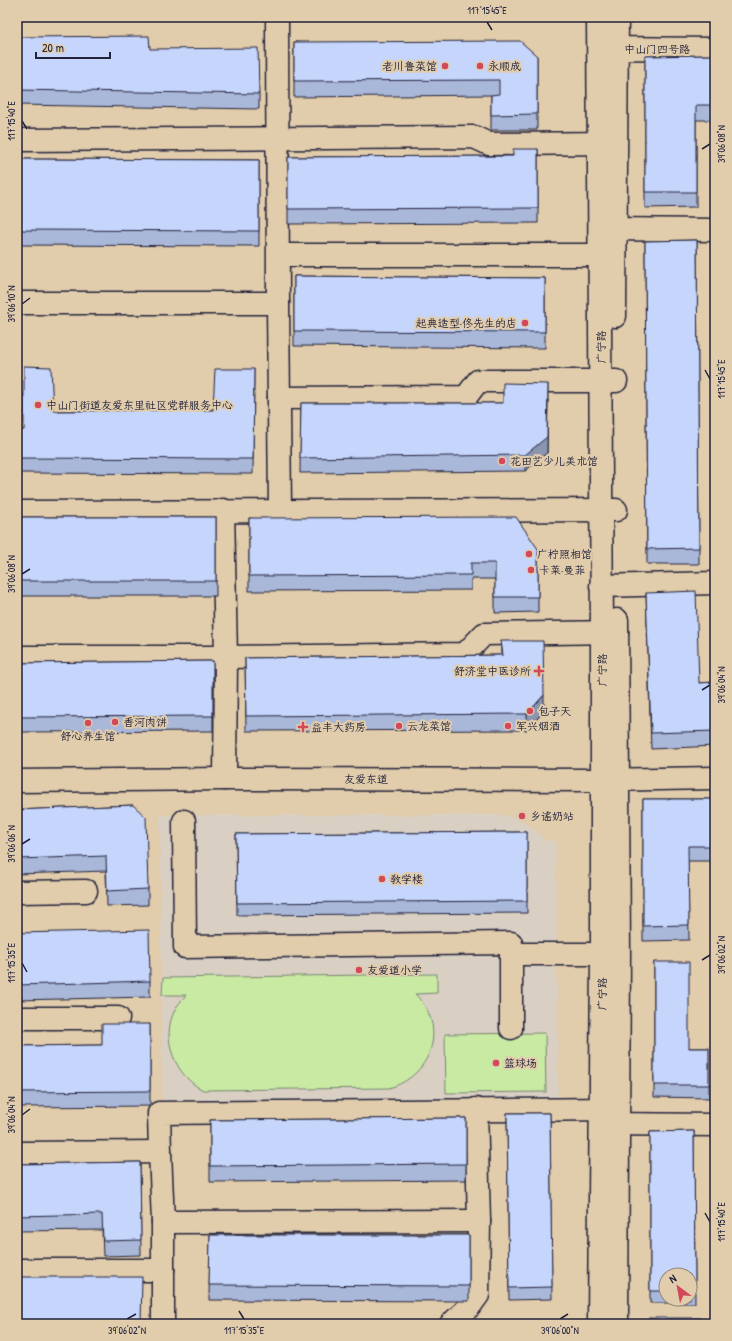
<svg xmlns="http://www.w3.org/2000/svg" width="732" height="1341" font-family="'Patrick Hand','LXGW WenKai TC',sans-serif">
	<rect width="100%" height="100%" fill="#e1ccab"/>
	<filter id="ink" filterUnits="userSpaceOnUse"><feTurbulence type="fractalNoise" baseFrequency=".025" numOctaves="2"/><feDisplacementMap in="SourceGraphic" scale="8" xChannelSelector="R" yChannelSelector="G"/><feConvolveMatrix kernelMatrix="1 2 1 2 8 2 1 2 1" color-interpolation-filters="sRGB"/></filter>
	<g filter="url(#ink)">
		<path fill="#d9cfc3" d="M160,815H499L516,818L529,825L547,841L556,840L558,1099L162,1102Z"/>
		<g fill="#c9eaa3" stroke="#76866f">
			<path d="M437,974V993L415,994C420,999 425,1005 428,1012C443,1044 422,1079 389,1088L203,1090C175,1076 160,1038 175,1010C178,1004 182,1000 186,995H162L163,978Z"/>
			<path d="M545,1033L546,1092L446,1093L445,1034Z"/>
		</g>
		<g fill="none" stroke-linecap="round" stroke-linejoin="round">
			<g stroke="#22223b" stroke-width="25">
				<g id="minor">
					<path d="M277,17L278,303L280,510"/>
					<path d="M598,17L602,632V955L599,1324"/>
					<path d="M602,48L715,49"/>
					<path d="M17,140L474,137L489,144L614,143"/>
					<path d="M602,229L715,230"/>
					<path d="M279,255H600L615,254"/>
					<path d="M17,303H278"/>
					<path d="M615,316L617,17"/>
					<path d="M279,398L466,397L478,381H616"/>
					<path d="M223,510L226,657L225,779"/>
					<path d="M17,512L616,510"/>
					<path d="M601,586L715,583"/>
					<path d="M17,657H226L465,654L484,634L617,632"/>
					<path d="M17,781L225,779L601,780L715,778"/>
					<path d="M184,821L185,947L511,943V1028"/>
					<path d="M17,892L86,891"/>
					<path d="M511,954H615"/>
					<path d="M17,1018H118"/>
					<path d="M603,1124L715,1125"/>
					<path d="M160,1152L159,1113L615,1109"/>
					<path d="M17,1153L160,1152L163,1222V1324"/>
					<path d="M163,1222L479,1221"/>
					<path d="M17,1270H163"/>
					<path d="M451,1324L470,1306L478,1295L479,1221L476,1109"/>
					<path d="M617,1324L619,954L617,620"/>
				</g>
			</g>
			<use href="#minor" stroke="#e1ccab" stroke-width="22"/>
		</g>
		<g fill="#a9b7d8" stroke="#22223b" fill-rule="evenodd">
			<path d="M17,37L150,49L259,94V109L17,105Z"/>
			<path d="M294,42L537,56V130H491V95L294,97Z"/>
			<path d="M715,55V120H696V207L645,208V56Z"/>
			<path d="M538,149V223L288,224V157L513,156Z"/>
			<path d="M17,159L259,160V246L17,245Z"/>
			<path d="M697,240L699,564H647L645,241Z"/>
			<path d="M294,276L545,278V348L294,346Z"/>
			<path d="M254,369L253,474L17,473V430H24L53,411L213,410Z"/>
			<path d="M548,399L547,453L525,471L300,473L301,403H503Z"/>
			<rect x="17" y="517" width="199" height="79"/>
			<path d="M249,518L538,549V612L495,613V579H471V590L249,591Z"/>
			<path d="M646,593L699,683L715,682V746L651,749Z"/>
			<path d="M501,641L544,711L527,730L246,731L245,658L501,655Z"/>
			<path d="M213,661V731L17,732V663Z"/>
			<path d="M643,799H715V861H688L689,940L643,941Z"/>
			<path d="M133,805L148,889V905L107,906L106,871L17,874V810Z"/>
			<path d="M527,832V913L237,915L236,834Z"/>
			<path d="M17,933L150,981V997L17,1000Z"/>
			<path d="M654,962L689,1048H709V1098L654,1097Z"/>
			<path d="M150,1024V1106L17,1107V1046L102,1045Z"/>
			<path d="M507,1113H550L552,1299L509,1300Z"/>
			<path d="M466,1118V1180L210,1182V1120Z"/>
			<path d="M694,1131L695,1303H650V1132ZM666,1275H690V1299H666Z"/>
			<path d="M140,1162L141,1255L103,1256L102,1230L17,1231V1164Z"/>
			<path d="M210,1235H469V1301L209,1300Z"/>
		</g>
		<g fill="#8a95b0" stroke="#22223b">
			<path d="M548,384L547,453L525,471V455Z"/>
			<path d="M544,695V711L527,730V714Z"/>
		</g>
		<g fill="#c5d5fb" stroke="#22223b">
			<path d="M149,36L150,49L258,48L259,94L17,90V37Z"/>
			<path d="M520,41L537,56V114L491,115V95L499,94V80L294,81V42Z"/>
			<path d="M715,55V105H696V192H645V56Z"/>
			<path d="M513,149H538V208L288,209V157L513,156Z"/>
			<path d="M17,159L259,160V231L17,230Z"/>
			<path d="M697,240L699,548L647,549L645,241Z"/>
			<path d="M294,276L545,278V332L294,331Z"/>
			<path d="M24,366L51,367L53,411L213,410L215,369H254L253,459L17,458V430H24Z"/>
			<path d="M503,383L548,384L547,437L525,455L300,458L301,403H503Z"/>
			<rect x="17" y="517" width="199" height="64"/>
			<path d="M516,517L538,549V597H495V563H471V575L249,576V518Z"/>
			<path d="M696,591L699,683L715,682V731L651,733L646,593Z"/>
			<path d="M501,641H543L544,695L527,714L246,716L245,658L503,655Z"/>
			<path d="M213,661V716L17,717V663Z"/>
			<path d="M643,799H715V846H688L689,925L643,926Z"/>
			<path d="M133,805L146,817L148,889L107,891L106,856L17,859V810Z"/>
			<path d="M527,832V901L237,903L236,834Z"/>
			<path d="M149,930L150,981L17,985V933Z"/>
			<path d="M654,962H689V1048H709V1085H654Z"/>
			<path d="M102,1024H150V1091L17,1092V1046L102,1045Z"/>
			<path d="M507,1113H550L552,1287L509,1288Z"/>
			<path d="M466,1118V1164L210,1166V1120Z"/>
			<path d="M694,1131L695,1290H690V1275H666V1291H650V1132Z"/>
			<path d="M140,1162L141,1240L103,1241L102,1214L17,1216V1164Z"/>
			<path d="M210,1235H469V1286L209,1285Z"/>
			<path d="M17,1277H142L141,1324H17Z"/>
			<rect x="649" y="1318" width="51" height="6"/>
		</g>
	</g>
	<path fill="none" stroke="#22223b" stroke-width="1.5" d="M487,22L492,30M22,121L27,129M702,149L710,144M22,304L30,298M705,370L710,379M22,574L30,569M702,690L710,685M22,844L30,839M702,960L710,955M22,963L27,972M22,1115L30,1109M705,1213L710,1222M239,1311L244,1319M127,1319L136,1314M560,1319L568,1314"/>
	<g fill="#d1495b" stroke="#e1ccab" stroke-width="1.5">
		<circle cx="445" cy="66" r="4"/>
		<circle cx="480" cy="66" r="4"/>
		<circle cx="525" cy="323" r="4"/>
		<circle cx="38" cy="405" r="4"/>
		<circle cx="502" cy="461" r="4"/>
		<circle cx="529" cy="554" r="4"/>
		<circle cx="531" cy="570" r="4"/>
		<path d="M537 665h4v4h4v4h-4v4h-4v-4h-4v-4h4z"/>
		<circle cx="530" cy="711" r="4"/>
		<circle cx="115" cy="722" r="4"/>
		<circle cx="88" cy="723" r="4"/>
		<circle cx="399" cy="726" r="4"/>
		<circle cx="508" cy="726" r="4"/>
		<path d="M301 721h4v4h4v4h-4v4h-4v-4h-4v-4h4z"/>
		<circle cx="522" cy="816" r="4"/>
		<circle cx="382" cy="879" r="4"/>
		<circle cx="359" cy="970" r="4"/>
		<circle cx="496" cy="1063" r="4"/>
	</g>
	<g text-anchor="middle" dominant-baseline="central" stroke-width="4" stroke-linejoin="round" paint-order="stroke">
		<g font-size="11" fill="#22223b" stroke="#e1ccab">
			<text x="657" y="49">中山门四号路</text>
			<text transform="translate(601 347) rotate(-90)">广宁路</text>
			<text transform="translate(602 670) rotate(-90)">广宁路</text>
			<text x="366" y="779">友爱东道</text>
			<text transform="translate(602 994) rotate(-89)">广宁路</text>
		</g>
		<g font-size="11" fill="#22223b" stroke="#e1ccab" text-anchor="start">
			<text x="437" y="66" text-anchor="end">老川鲁菜馆</text>
			<text x="488" y="66">永顺成</text>
			<text x="517" y="323" text-anchor="end">起典造型·佟先生的店</text>
			<text x="46" y="405">中山门街道友爱东里社区党群服务中心</text>
			<text x="510" y="461">花田艺少儿美术馆</text>
			<text x="537" y="554">广柠照相馆</text>
			<text x="539" y="570">卡莱·曼菲</text>
			<text x="531" y="671" text-anchor="end">舒济堂中医诊所</text>
			<text x="538" y="711">包子天</text>
			<text x="123" y="722">香河肉饼</text>
			<text x="407" y="726">云龙菜馆</text>
			<text x="516" y="726">军兴烟酒</text>
			<text x="311" y="727">益丰大药房</text>
			<text x="88" y="736" text-anchor="middle">舒心养生馆</text>
			<text x="530" y="816">乡谣奶站</text>
			<text x="390" y="879">教学楼</text>
			<text x="367" y="970">友爱道小学</text>
			<text x="504" y="1063">篮球场</text>
		</g>
	</g>
	<rect width="732" height="1341" fill="none" stroke="#e1ccab" stroke-width="44"/>
	<g transform="translate(678 1287) rotate(328)"><circle r="19" fill="#e1ccab" stroke="#95887e"/>
	<path d="M0-3L7 15L0 10L-7 15Z" fill="#d1495b"/>
	<text y="-6" font-size="11" font-weight="bold" text-anchor="middle" fill="#22223b">N</text>
	</g>
	<path d="M36 52v6h74v-6" fill="none" stroke="#22223b" stroke-width="2"/>
	<text x="42" y="52" font-size="12" fill="#22223b" stroke="#e1ccab" stroke-width="3" paint-order="stroke">20 m</text>
	<rect x="22" y="22" width="688" height="1297" fill="none" stroke="#22223b" stroke-width="1.5"/>
	<g font-size="10" text-anchor="middle" fill="#22223b">
		<text x="487" y="14">117°15'45"E</text>
		<text transform="translate(11 121) rotate(-90)" y="4">117°15'40"E</text>
		<text transform="translate(721 144) rotate(-90)" y="4">39°06'08"N</text>
		<text transform="translate(11 304) rotate(-90)" y="4">39°06'10"N</text>
		<text transform="translate(721 379) rotate(-90)" y="4">117°15'45"E</text>
		<text transform="translate(11 574) rotate(-90)" y="4">39°06'08"N</text>
		<text transform="translate(721 685) rotate(-90)" y="4">39°06'04"N</text>
		<text transform="translate(11 844) rotate(-90)" y="4">39°06'06"N</text>
		<text transform="translate(721 955) rotate(-90)" y="4">39°06'02"N</text>
		<text transform="translate(11 963) rotate(-90)" y="4">117°15'35"E</text>
		<text transform="translate(11 1115) rotate(-90)" y="4">39°06'04"N</text>
		<text transform="translate(721 1222) rotate(-90)" y="4">117°15'40"E</text>
		<text x="127" y="1334">39°06'02"N</text>
		<text x="244" y="1334">117°15'35"E</text>
		<text x="560" y="1334">39°06'00"N</text>
	</g>
</svg>
